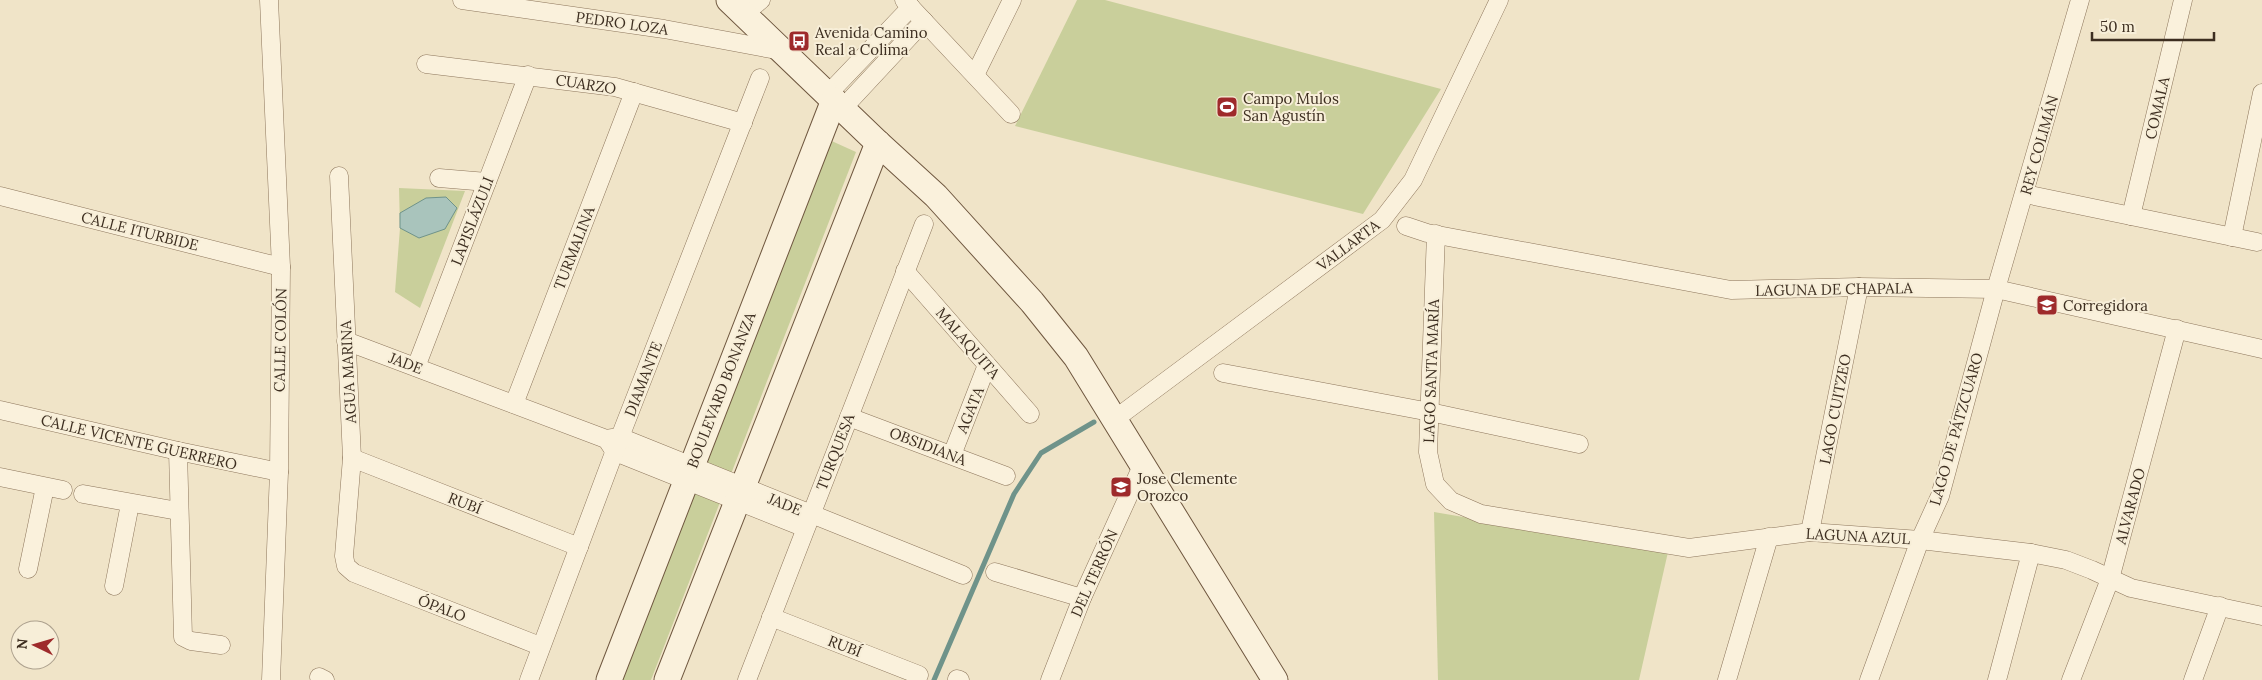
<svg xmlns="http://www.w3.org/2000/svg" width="2262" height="680" font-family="Lora,serif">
	<rect width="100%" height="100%" fill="#f0e4c8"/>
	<g fill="#c9cf9b">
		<path d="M1077,0H1105L1441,89L1363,214L1015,126Z"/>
		<path d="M825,138L856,152L651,680H613Z"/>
		<path d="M399,188L465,191L420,308L395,292L400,228Z"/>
		<path d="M1434,512L1668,552L1639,680H1438Z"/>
	</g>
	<path fill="#a9c4bc" stroke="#6f938a" d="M446,197L457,208L445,229L419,238L400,228V213L426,198Z"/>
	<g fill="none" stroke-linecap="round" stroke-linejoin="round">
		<path stroke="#6f938a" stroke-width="5" d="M934,680L1014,494L1041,453L1094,422"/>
		<g stroke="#8d765c" stroke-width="19">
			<g id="street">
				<path d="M269,0L281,267L279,472L271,680"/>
				<path d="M462,0L664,29L782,51"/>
				<path d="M904,0L1011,114"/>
				<path d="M745,13L761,0"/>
				<path d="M426,64L615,87L743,123"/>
				<path d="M975,75L1012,0"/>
				<path d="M828,94L911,7"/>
				<path d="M843,108L924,21"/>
				<path d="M339,176L352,458L344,556L346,566L354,573L540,646"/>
				<path d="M439,178L487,182"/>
				<path d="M2025,194L2257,242"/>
				<path d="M0,196L281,267"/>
				<path d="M2131,216L2183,0"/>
				<path d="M1406,226L1427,233L1731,290L1859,287L1996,289L2262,349"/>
				<path d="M1436,234L1428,452L1435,484L1451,501L1481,514L1689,548L1810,532L1920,540L2031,553L2066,560L2092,570L2131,588L2262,616"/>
				<path d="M2232,237L2262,93"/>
				<path d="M905,271L1030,414"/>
				<path d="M346,341L606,439L620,437L963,575"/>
				<path d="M416,367L528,75"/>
				<path d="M1223,373L1430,412L1579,444"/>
				<path d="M514,404L634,92"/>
				<path d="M0,410L178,451L279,472"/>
				<path d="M849,417L1006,476"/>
				<path d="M1115,419L1382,220L1413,180L1499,0"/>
				<path d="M609,443L615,452L805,528"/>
				<path d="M178,451L183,637L191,641L221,645"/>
				<path d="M952,455L987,365"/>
				<path d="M352,458L579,547"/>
				<path d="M0,477L63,490"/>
				<path d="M83,494L178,511"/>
				<path d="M1810,532L1859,287"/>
				<path d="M28,569L45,487"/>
				<path d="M995,572L1082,598"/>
				<path d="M114,586L130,504"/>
				<path d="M771,617L919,675"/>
				<path d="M319,677L325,680"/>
				<path d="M957,679L960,680"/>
				<path d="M529,680L620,437L760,78"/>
				<path d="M747,680L924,224"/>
				<path d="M1050,680L1082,598L1142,466"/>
				<path d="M1727,680L1769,537"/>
				<path d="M1869,680L1920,540L1940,496L1996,289L2080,0"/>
				<path d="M1997,680L2031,553"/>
				<path d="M2071,680L2110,579L2177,329"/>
				<path d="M2193,680L2220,606"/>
			</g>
		</g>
		<g stroke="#6f573f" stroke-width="27">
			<g id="secondary">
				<path d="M729,0L878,143L936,196L1032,302L1076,357L1275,680"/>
				<path d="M609,680L834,100"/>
				<path d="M667,680L878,143"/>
			</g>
		</g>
		<use href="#street" stroke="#faf1dc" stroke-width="18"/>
		<use href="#secondary" stroke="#faf1dc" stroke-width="25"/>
	</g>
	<defs>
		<g id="bus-square" transform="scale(1.125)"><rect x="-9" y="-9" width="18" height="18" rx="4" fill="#9e2a2b" stroke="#f7eed8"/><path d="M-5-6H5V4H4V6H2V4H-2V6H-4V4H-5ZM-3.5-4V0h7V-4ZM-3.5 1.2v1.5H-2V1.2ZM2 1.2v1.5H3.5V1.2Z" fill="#fff"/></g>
		<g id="stadium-square" transform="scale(1.125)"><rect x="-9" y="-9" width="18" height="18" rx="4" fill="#9e2a2b" stroke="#f7eed8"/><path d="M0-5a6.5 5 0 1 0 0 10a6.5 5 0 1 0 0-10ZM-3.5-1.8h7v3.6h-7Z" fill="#fff"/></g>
		<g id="school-square" transform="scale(1.125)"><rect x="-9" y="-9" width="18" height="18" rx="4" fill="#9e2a2b" stroke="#f7eed8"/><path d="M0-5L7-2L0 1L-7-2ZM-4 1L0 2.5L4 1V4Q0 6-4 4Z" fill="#fff"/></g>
	</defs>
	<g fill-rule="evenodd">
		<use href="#bus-square" x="799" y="41"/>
		<use href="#stadium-square" x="1227" y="107"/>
		<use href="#school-square" x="2047" y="305"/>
		<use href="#school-square" x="1121" y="487"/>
	</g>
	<g text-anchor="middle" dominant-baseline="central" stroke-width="4" stroke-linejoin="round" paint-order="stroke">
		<g font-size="15" fill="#3d2e20" stroke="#f7eed8">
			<text transform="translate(622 23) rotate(8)">PEDRO LOZA</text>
			<text transform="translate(586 84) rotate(9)">CUARZO</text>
			<text transform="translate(2157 108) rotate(-77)">COMALA</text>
			<text transform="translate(2039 145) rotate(-74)">REY COLIMÁN</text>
			<text transform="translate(472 221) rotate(-69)">LAPISLÁZULI</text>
			<text transform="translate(140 231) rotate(14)">CALLE ITURBIDE</text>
			<text transform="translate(1348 245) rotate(-37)">VALLARTA</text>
			<text transform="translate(574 248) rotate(-69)">TURMALINA</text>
			<text transform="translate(1834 289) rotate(-1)">LAGUNA DE CHAPALA</text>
			<text transform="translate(280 340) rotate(-89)">CALLE COLÓN</text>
			<text transform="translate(968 343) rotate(49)">MALAQUITA</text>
			<text transform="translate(406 363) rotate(21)">JADE</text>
			<text transform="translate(1431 371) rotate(-88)">LAGO SANTA MARÍA</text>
			<text transform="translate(348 372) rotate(-93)">AGUA MARINA</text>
			<text transform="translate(643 379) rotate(-69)">DIAMANTE</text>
			<text transform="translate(721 390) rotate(-69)">BOULEVARD BONANZA</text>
			<text transform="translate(1835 409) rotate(-79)">LAGO CUITZEO</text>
			<text transform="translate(970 410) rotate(-68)">AGATA</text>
			<text transform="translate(1956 429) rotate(-74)">LAGO DE PÁTZCUARO</text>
			<text transform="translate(139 442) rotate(13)">CALLE VICENTE GUERRERO</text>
			<text transform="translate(928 446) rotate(21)">OBSIDIANA</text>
			<text transform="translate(835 452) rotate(-69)">TURQUESA</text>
			<text transform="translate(465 503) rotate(21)">RUBÍ</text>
			<text transform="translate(785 504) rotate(22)">JADE</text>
			<text transform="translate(2130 506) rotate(-75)">ALVARADO</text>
			<text transform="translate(1858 536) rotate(3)">LAGUNA AZUL</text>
			<text transform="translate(1094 573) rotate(-66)">DEL TERRÓN</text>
			<text transform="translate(442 608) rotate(21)">ÓPALO</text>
			<text transform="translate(845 646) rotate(21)">RUBÍ</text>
		</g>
		<g font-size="15" fill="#3d2e20" stroke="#f7eed8" text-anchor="start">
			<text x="815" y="32">Avenida Camino<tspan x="815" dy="17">Real a Colima</tspan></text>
			<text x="1243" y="98">Campo Mulos<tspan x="1243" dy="17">San Agustín</tspan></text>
			<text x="2063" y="305">Corregidora</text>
			<text x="1137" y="478">Jose Clemente<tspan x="1137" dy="17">Orozco</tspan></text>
		</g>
	</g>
	<g transform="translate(35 645) rotate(275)"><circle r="24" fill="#f7eed8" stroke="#ada18e"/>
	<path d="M0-4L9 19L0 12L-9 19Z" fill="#9e2a2b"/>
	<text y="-8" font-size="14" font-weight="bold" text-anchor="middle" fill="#3d2e20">N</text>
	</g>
	<path d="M2092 32v8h122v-8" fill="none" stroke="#3d2e20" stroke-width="2.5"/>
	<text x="2100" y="32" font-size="15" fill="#3d2e20" stroke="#f7eed8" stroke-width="4" paint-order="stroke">50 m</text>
</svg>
